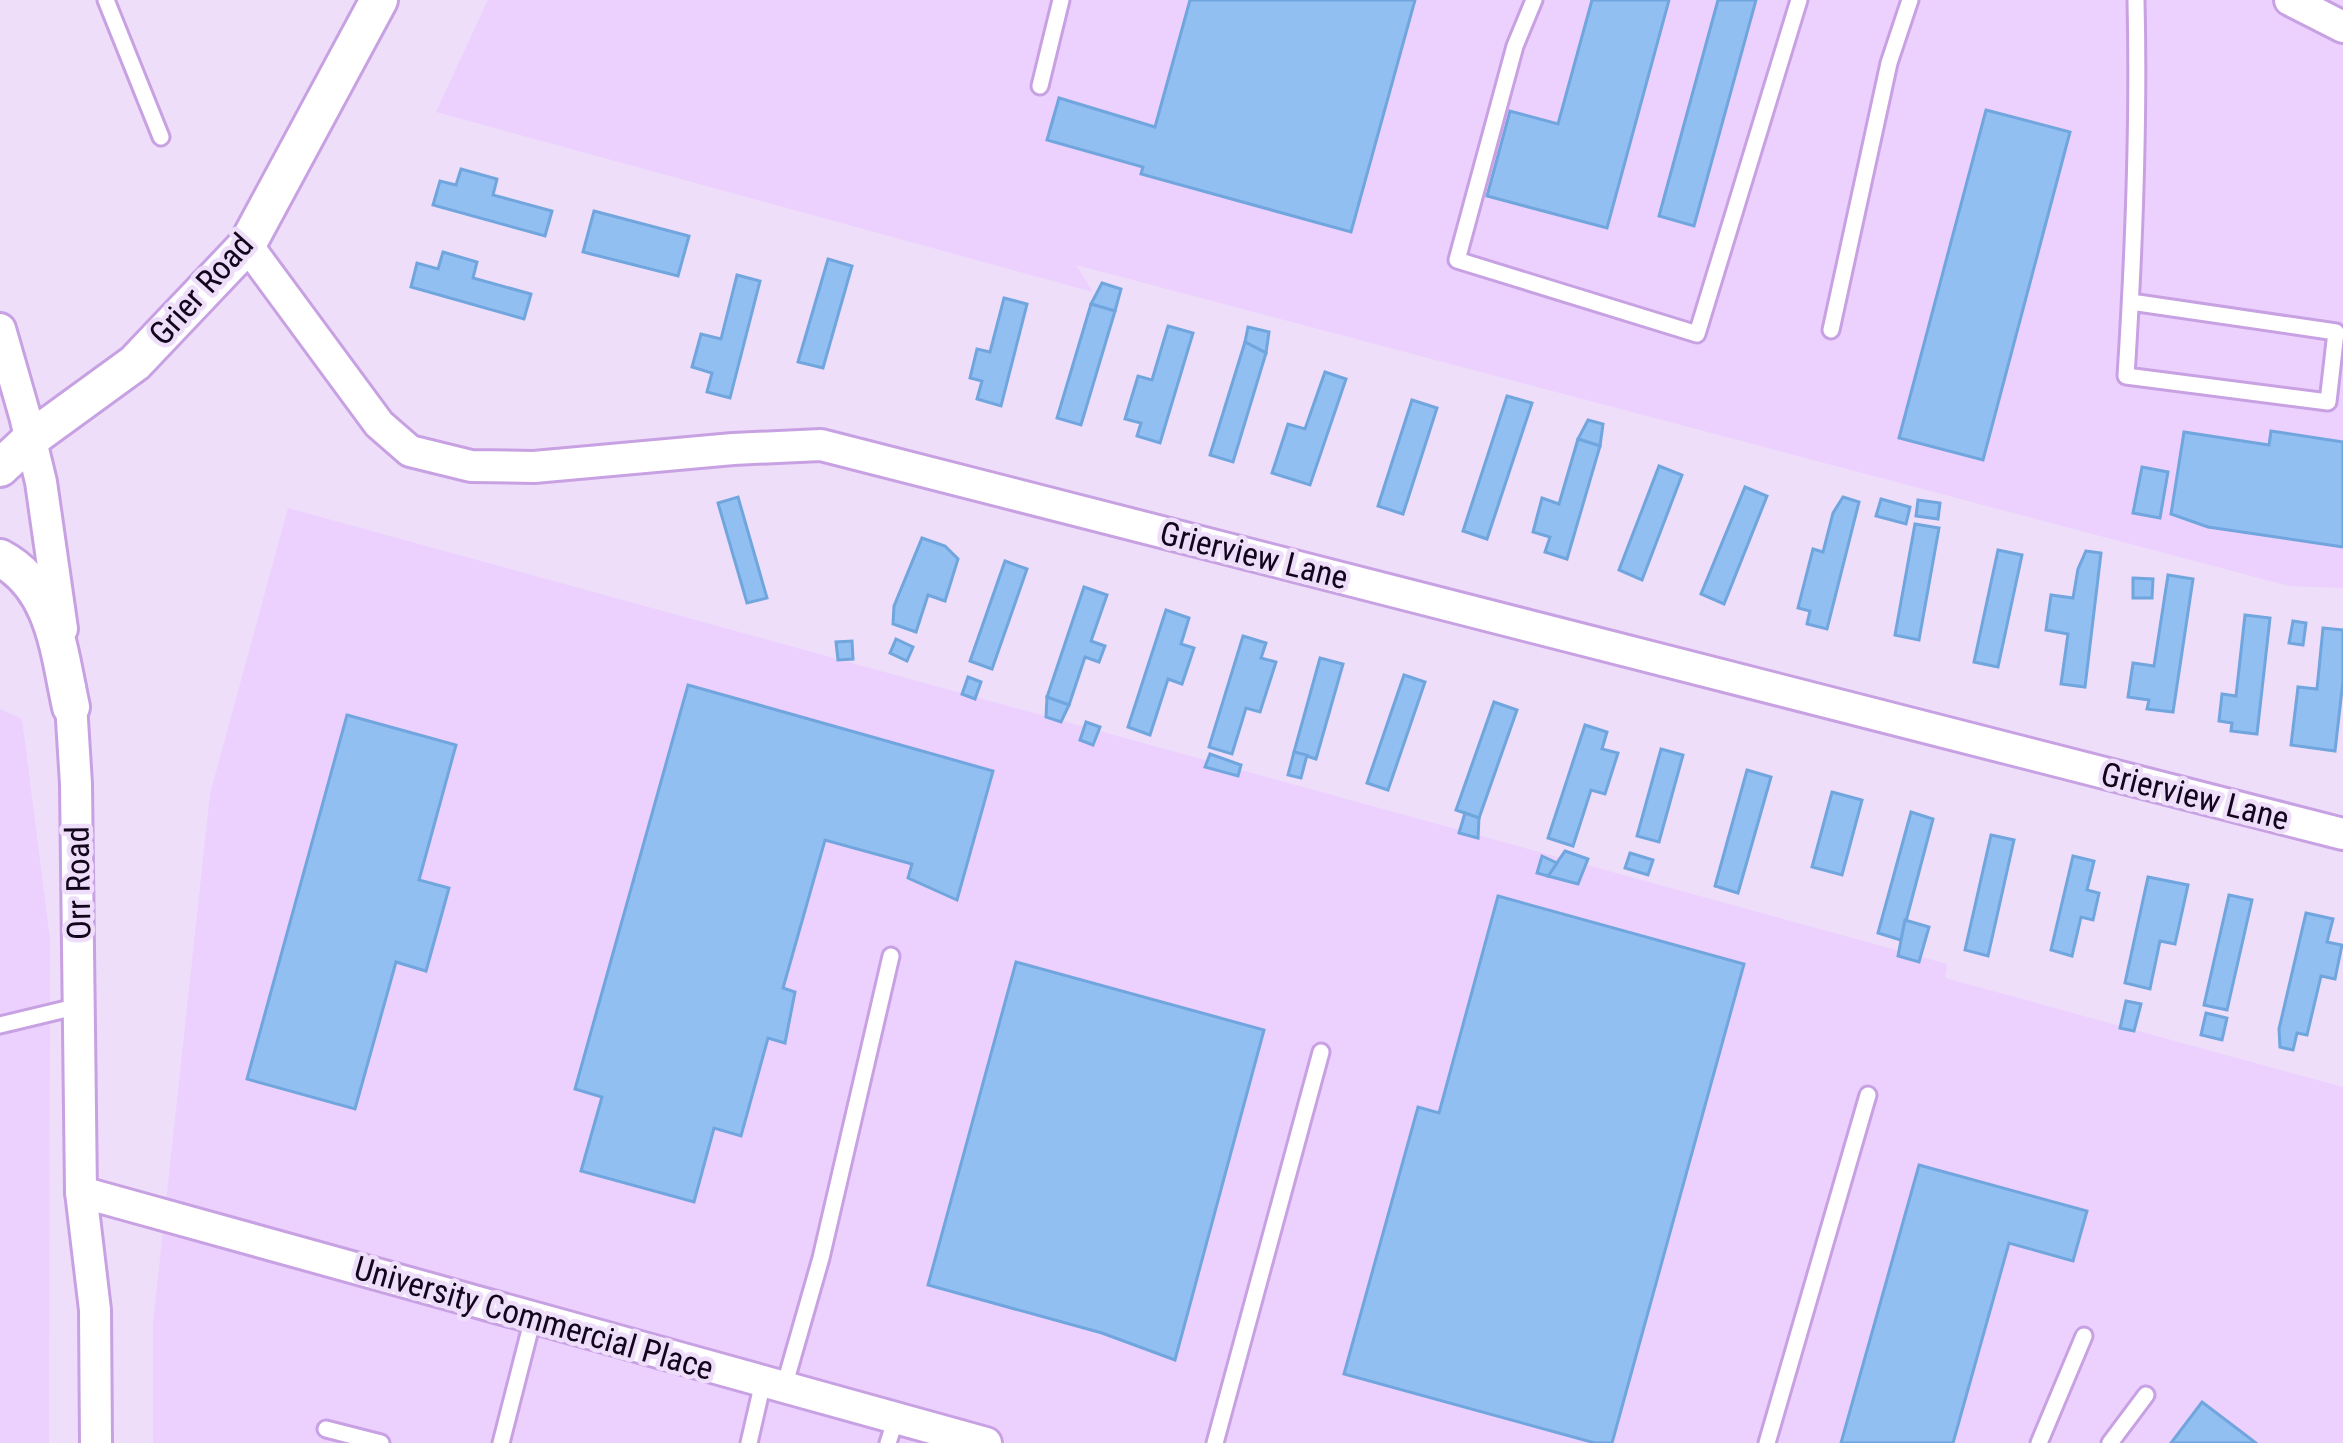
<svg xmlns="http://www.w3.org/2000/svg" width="2343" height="1443" font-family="'Roboto Condensed',sans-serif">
	<rect width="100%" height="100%" fill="#eedefa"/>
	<g fill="#ecd1fe">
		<path d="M488,0H2343V588L2289,586L1076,265L1093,292L436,112Z"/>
		<path d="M288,508L1947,964L1945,978L2343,1087V1443H153V1323L210,794Z"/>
		<path d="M0,709L22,719L50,939L49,1443H0Z"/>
	</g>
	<g fill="#92bff1" stroke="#70a5de" stroke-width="3">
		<path d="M1190,0H1415L1351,232L1141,174L1143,167L1047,140L1059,98L1155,127Z"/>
		<path d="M1592,0H1669L1607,228L1487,196L1510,111L1558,124Z"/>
		<path d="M1718,0H1756L1694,226L1659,216Z"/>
		<path d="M1986,110L2070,132L1983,460L1899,438Z"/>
		<path d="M461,169L497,179L493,195L552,211L545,236L433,205L440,181L456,185Z"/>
		<path d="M594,211L689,236L678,276L583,252Z"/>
		<path d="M443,252L477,262L473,278L531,294L524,319L411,287L417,263L438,269Z"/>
		<path d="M828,259L852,266L823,368L798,362Z"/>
		<path d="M737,275L760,281L730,398L707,392L712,373L692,367L701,334L721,339Z"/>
		<path d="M1102,283L1121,289L1115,311L1091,304Z"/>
		<path d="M1004,298L1027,304L1001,406L977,399L982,381L970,378L977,349L990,352Z"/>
		<path d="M1091,304L1115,311L1081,425L1057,418Z"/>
		<path d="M1168,326L1193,333L1160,443L1137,436L1141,423L1125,419L1138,376L1152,380Z"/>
		<path d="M1248,327L1269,332L1266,353L1245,342Z"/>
		<path d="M1245,342L1266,353L1233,462L1210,455Z"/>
		<path d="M1325,372L1346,379L1310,485L1272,473L1288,424L1305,429Z"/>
		<path d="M1507,396L1532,403L1487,539L1463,531Z"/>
		<path d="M1412,400L1437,408L1403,514L1378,506Z"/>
		<path d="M1588,420L1603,424L1600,446L1578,439Z"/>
		<path d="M2271,431L2343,442V547L2208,527L2171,514L2184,432L2269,445Z"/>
		<path d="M1578,439L1600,446L1567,559L1545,552L1550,537L1533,532L1542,498L1559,504Z"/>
		<path d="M1659,466L1682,475L1642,580L1619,570Z"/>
		<path d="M2142,467L2168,472L2160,518L2133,513Z"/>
		<path d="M1745,487L1767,496L1724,604L1701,594Z"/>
		<path d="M738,497L767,598L747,603L718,503Z"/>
		<path d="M1843,497L1859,502L1827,629L1807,624L1810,611L1798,608L1813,549L1823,552L1833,513Z"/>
		<path d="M1881,499L1910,507L1906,524L1876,516Z"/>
		<path d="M1918,500L1940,503L1938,519L1916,516Z"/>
		<path d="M1915,524L1939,528L1919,640L1895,635Z"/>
		<path d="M922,538L945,546L958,559L945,601L928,595L916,632L893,624L894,606Z"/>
		<path d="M1998,550L2022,555L1998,667L1974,662Z"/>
		<path d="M2086,551L2101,553L2085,687L2061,684L2068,634L2046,630L2051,595L2073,598L2078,569Z"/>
		<path d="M1005,561L1027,569L992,669L970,661Z"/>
		<path d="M2168,575L2193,579L2173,712L2147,709L2149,700L2128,697L2133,663L2154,666Z"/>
		<path d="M2133,578L2153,579L2152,598H2133Z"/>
		<path d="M1084,587L1107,595L1091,641L1105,646L1099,662L1085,657L1069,705L1047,697Z"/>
		<path d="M1166,610L1189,618L1181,644L1194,648L1182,684L1168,679L1150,735L1128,727Z"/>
		<path d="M2245,615L2270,618L2257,734L2231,731L2232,723L2219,721L2222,694L2236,696Z"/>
		<path d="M2293,621L2306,623L2303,645L2289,643Z"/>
		<path d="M2323,628L2343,630V681L2335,751L2291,745L2298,687L2317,689Z"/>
		<path d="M1243,636L1266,643L1261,658L1276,662L1260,712L1246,708L1232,754L1209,747Z"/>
		<path d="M896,639L913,647L907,661L890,653Z"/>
		<path d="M852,641L853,659L838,660L836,642Z"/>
		<path d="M1320,658L1343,664L1316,759L1294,752Z"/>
		<path d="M1404,675L1425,682L1388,790L1367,783Z"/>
		<path d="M968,677L981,682L975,699L962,694Z"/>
		<path d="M688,685L993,771L957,900L908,878L912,864L825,840L783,988L795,992L785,1043L768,1038L741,1136L714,1128L694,1202L581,1171L602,1097L575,1089Z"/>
		<path d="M1047,697L1069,705L1061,722L1046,717Z"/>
		<path d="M1494,702L1517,710L1479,818L1456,810Z"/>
		<path d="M347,715L456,745L419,880L449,888L426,971L396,962L355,1109L247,1079Z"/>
		<path d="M1086,722L1100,727L1093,745L1080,740Z"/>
		<path d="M1585,725L1607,732L1602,749L1618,753L1605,794L1591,790L1573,846L1548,838Z"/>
		<path d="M1661,749L1683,755L1659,842L1637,836Z"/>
		<path d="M1294,752L1307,755L1301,778L1288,775Z"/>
		<path d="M1210,754L1241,765L1238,776L1205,767Z"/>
		<path d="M1747,770L1771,777L1738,893L1715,886Z"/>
		<path d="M1832,792L1862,800L1842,875L1812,867Z"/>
		<path d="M1911,812L1933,819L1901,940L1878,933Z"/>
		<path d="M1465,813L1479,818L1478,838L1459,833Z"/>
		<path d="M1991,835L2014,840L1988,956L1965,950Z"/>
		<path d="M1565,851L1588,859L1578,884L1548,876Z"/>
		<path d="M1630,853L1653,860L1648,875L1625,868Z"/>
		<path d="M1542,856L1557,863L1548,876L1537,873Z"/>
		<path d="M2073,856L2094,861L2087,890L2099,893L2093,920L2081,917L2072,956L2051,950Z"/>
		<path d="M2148,877L2188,885L2175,944L2160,941L2150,989L2125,983Z"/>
		<path d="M2229,895L2252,900L2227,1010L2204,1005Z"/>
		<path d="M1498,896L1744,964L1612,1443H1595L1344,1374L1418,1107L1439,1113Z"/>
		<path d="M2306,913L2333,919L2327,942L2342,945L2335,979L2321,976L2307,1035L2297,1033L2293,1050L2280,1047L2279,1029Z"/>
		<path d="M1905,920L1929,927L1919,962L1898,956Z"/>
		<path d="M1016,962L1264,1030L1175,1360L1102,1333L928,1285Z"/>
		<path d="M2126,1001L2141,1004L2134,1031L2120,1028Z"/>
		<path d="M2206,1013L2227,1018L2222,1040L2201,1035Z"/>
		<path d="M1919,1165L2087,1211L2073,1261L2009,1243L1953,1443H1841Z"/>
		<path d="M2202,1402L2256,1443H2171Z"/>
	</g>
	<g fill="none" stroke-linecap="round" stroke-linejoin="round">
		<g stroke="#c8a1e3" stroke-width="21">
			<g id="service">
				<path d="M106,0L161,137"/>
				<path d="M1534,0L1515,46L1457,260L1697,334L1799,0"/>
				<path d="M1040,86L1061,0"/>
				<path d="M2131,302L2336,332L2328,402L2126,376C2134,251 2139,126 2136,0"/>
				<path d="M1831,330L1889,63L1910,0"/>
				<path d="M0,1025L79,1006"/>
				<path d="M784,1387L821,1258L891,956"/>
				<path d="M326,1429L381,1443"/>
				<path d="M501,1443L533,1318"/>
				<path d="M749,1443L763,1382"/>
				<path d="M888,1443L896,1418"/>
				<path d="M1215,1443L1321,1052"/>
				<path d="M1767,1443L1868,1095"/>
				<path d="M2039,1443L2084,1336"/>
				<path d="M2110,1443L2146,1395"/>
			</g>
		</g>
		<g stroke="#c8a1e3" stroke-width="36">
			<g id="minor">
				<path d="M2290,0L2343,27"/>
				<path d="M247,245L379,424L410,451L471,466L534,467L733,449L821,445L2343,834"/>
				<path d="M0,329L25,416L41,482L62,629"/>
				<path d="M70,688L76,784L81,1192L95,1310L96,1443"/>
				<path d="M81,1192L986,1443"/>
			</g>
		</g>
		<g stroke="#c8a1e3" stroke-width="42">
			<g id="tertiary">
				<path d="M0,468L32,438L135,363L247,245L379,0"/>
				<path d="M0,558C55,587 59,653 71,707"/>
			</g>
		</g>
		<use href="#service" stroke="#fff" stroke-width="15"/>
		<use href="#minor" stroke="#fff" stroke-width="30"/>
		<use href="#tertiary" stroke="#fff" stroke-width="36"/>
	</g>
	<g text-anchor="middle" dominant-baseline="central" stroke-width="9" stroke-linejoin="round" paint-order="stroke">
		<g font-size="33" fill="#13051c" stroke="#eedefa">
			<text transform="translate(201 289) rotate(-48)">Grier Road</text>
			<text transform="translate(1254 555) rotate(14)">Grierview Lane</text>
			<text transform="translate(2195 796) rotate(14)">Grierview Lane</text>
			<text transform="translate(78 883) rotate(-91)">Orr Road</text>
			<text transform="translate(534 1318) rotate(16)">University Commercial Place</text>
		</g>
	</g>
</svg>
